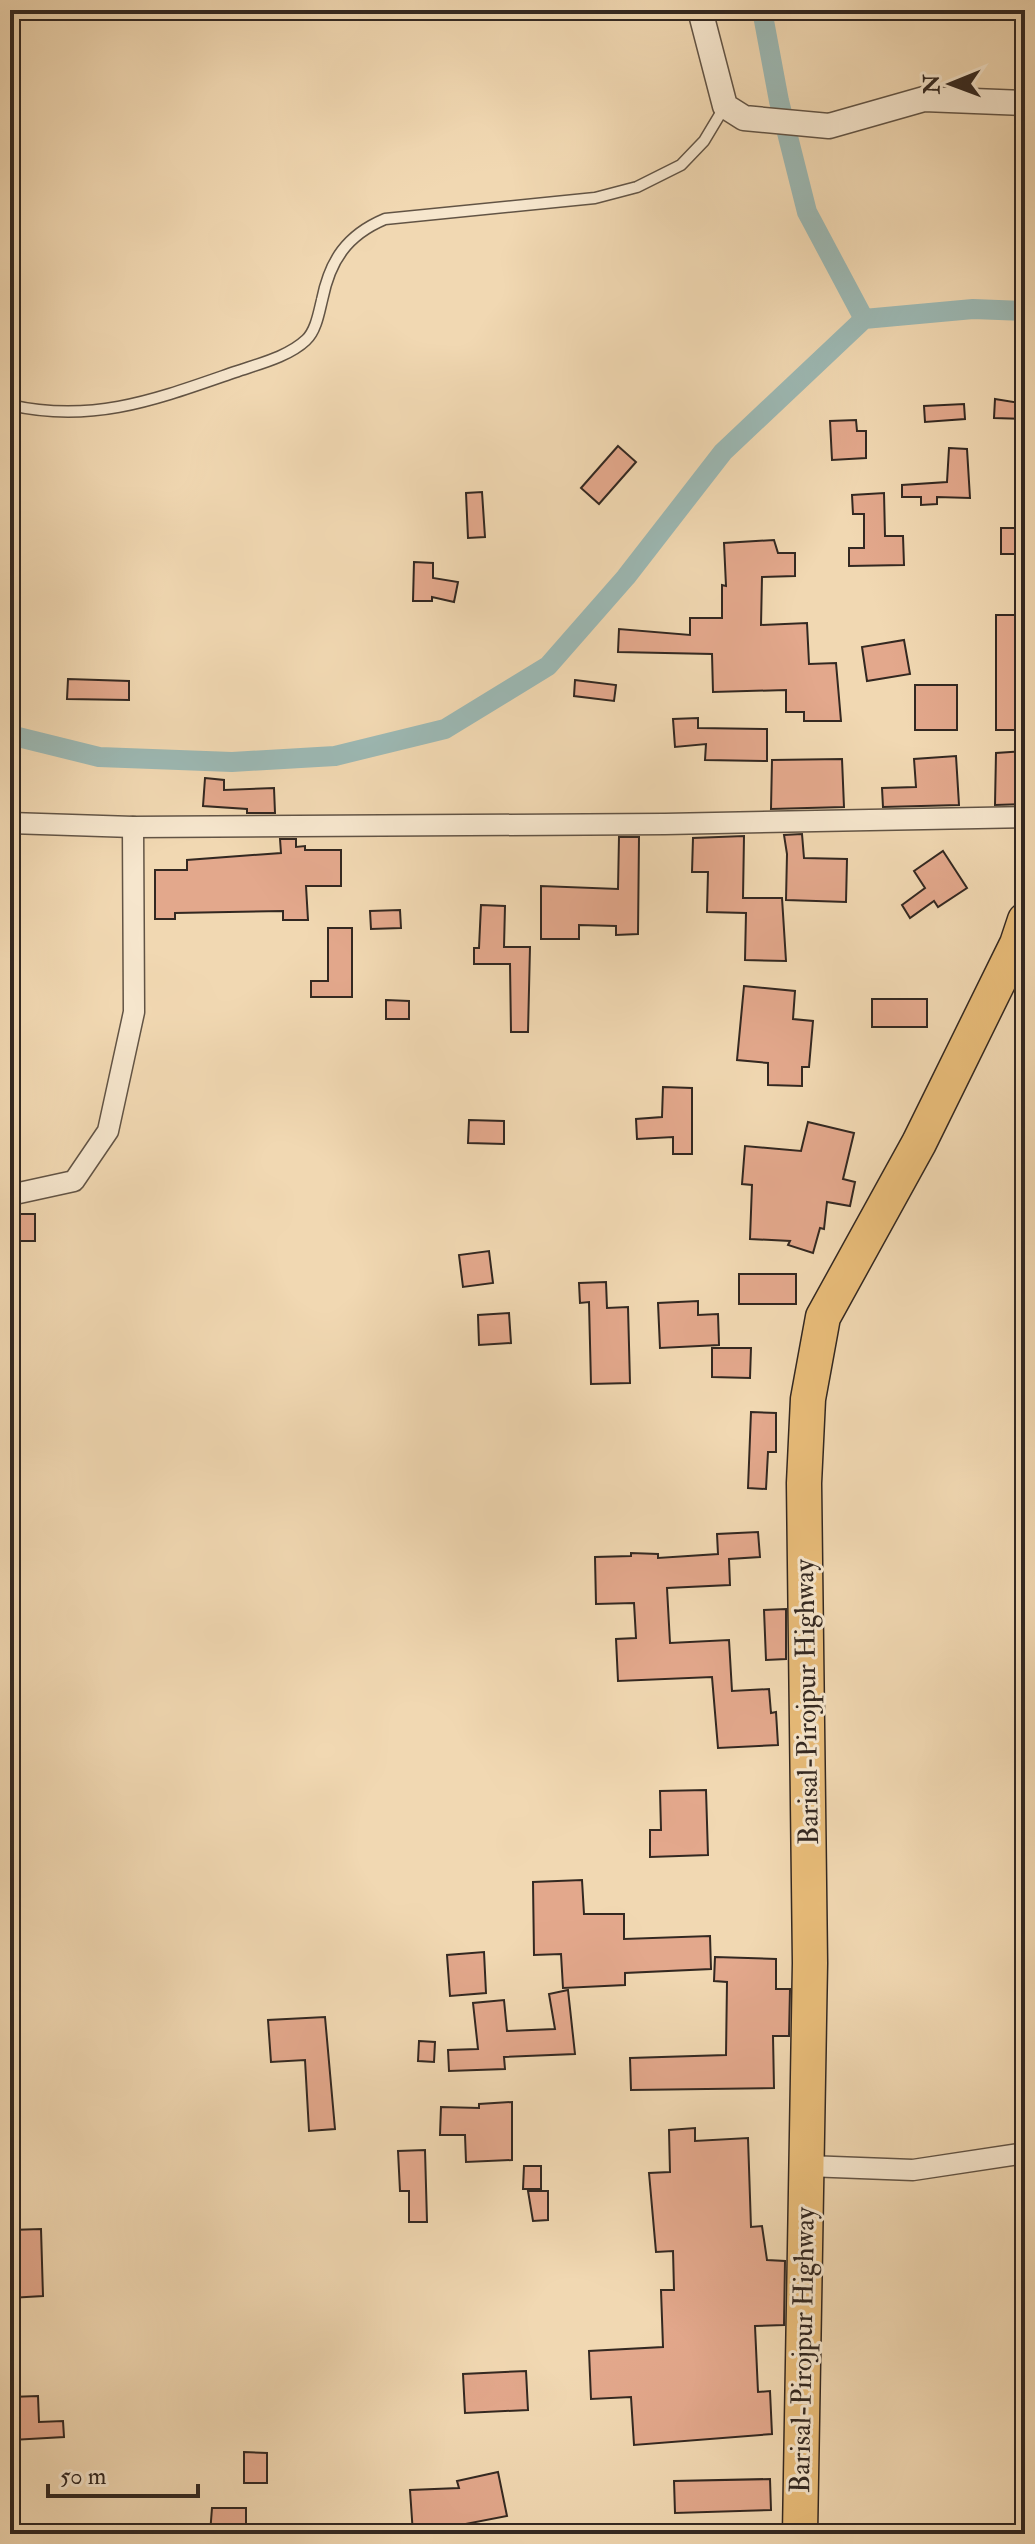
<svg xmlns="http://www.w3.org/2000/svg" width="1035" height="2544" font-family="'IM FELL Double Pica',serif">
	<rect width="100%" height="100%" fill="#f1d8b2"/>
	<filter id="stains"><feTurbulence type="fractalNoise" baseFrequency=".0025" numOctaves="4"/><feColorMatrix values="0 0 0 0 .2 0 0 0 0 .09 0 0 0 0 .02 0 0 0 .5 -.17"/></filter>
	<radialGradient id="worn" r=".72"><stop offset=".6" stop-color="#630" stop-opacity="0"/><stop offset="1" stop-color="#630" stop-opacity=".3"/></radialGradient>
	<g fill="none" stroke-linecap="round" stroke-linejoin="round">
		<g stroke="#9cb8b3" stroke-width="20">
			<path d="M762,10L779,101L807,212L864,319"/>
			<path d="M10,735L99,757L232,762L335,756L445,729L548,666L626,577L723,452L864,319L973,309L1025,311"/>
		</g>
	</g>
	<g fill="#e3a88c" stroke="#332821" stroke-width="2">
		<path d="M995,399L1025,404L1024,419L994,418Z"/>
		<path d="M964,404L965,419L925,422L924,406Z"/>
		<path d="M856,420L857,431H866V458L832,460L830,421Z"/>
		<path d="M618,446L636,462L599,504L581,488Z"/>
		<path d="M949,448L967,449L970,498L937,497V504L921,505V497H902V485L947,482Z"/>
		<path d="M482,492L485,537L468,538L466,493Z"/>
		<path d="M884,493L885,536H903L904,565L849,566V548H864V514H853L852,495Z"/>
		<rect x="1001" y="528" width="24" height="26"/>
		<path d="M774,540L778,553H795V576L762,577L761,625L807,623L809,664L836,663L841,721H804V712H786V690L713,692L712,654L618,652L619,629L690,635V618H722V585L726,586L724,543Z"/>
		<path d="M414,562L433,563V578L458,582L454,602L432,597V601H413Z"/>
		<rect x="996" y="615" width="29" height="115"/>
		<path d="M904,640L910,674L867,681L862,647Z"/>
		<path d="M68,679L129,681V700L67,699Z"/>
		<path d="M575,680L616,685L614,701L574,696Z"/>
		<rect x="915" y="685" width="42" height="45"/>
		<path d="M698,718V728L767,729V761L705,760L706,744L675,747L673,719Z"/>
		<path d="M1025,751L1024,804L995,805L996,753Z"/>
		<path d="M956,756L959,805L883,807L882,788L916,787L914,759Z"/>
		<path d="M842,759L844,807L771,809L772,760Z"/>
		<path d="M205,778L224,780V790L274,788L275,813H247V809L203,806Z"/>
		<path d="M802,834L804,858L847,859L846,902L786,900L787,854L784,835Z"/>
		<path d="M744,836L743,898H782L786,961L745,960L746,913L707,912L708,872H692L693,838Z"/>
		<path d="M619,837H639L638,934L616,935V926L579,925V939H541V886L618,889Z"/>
		<path d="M280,839H296V847L305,846V850H341V886H306L308,920H283V911L175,913V919H155V870H187V860L281,853Z"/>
		<path d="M943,851L967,888L938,907L934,901L910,918L902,905L925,888L914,871Z"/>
		<path d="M481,905L505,906L504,947H530L528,1032H511L510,964H474V948H479Z"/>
		<path d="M400,910L401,928L371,929L370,911Z"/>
		<path d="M328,928H352V997H311V981H328Z"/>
		<path d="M744,986L795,991L793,1019L813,1021L809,1067H802V1086L768,1085V1063L737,1060Z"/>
		<rect x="872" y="999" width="55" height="28"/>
		<path d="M386,1000L409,1001V1019H386Z"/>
		<path d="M663,1087L692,1088V1154H673V1137L637,1139L636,1119L662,1117Z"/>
		<path d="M469,1120L504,1121V1144L468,1143Z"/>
		<path d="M808,1122L854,1133L843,1179L855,1182L850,1206L827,1202L824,1229L820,1228L813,1253L788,1245L790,1241L750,1239L752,1185L742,1184L745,1146L801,1151Z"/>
		<path d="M13,1214H35V1241H12Z"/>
		<path d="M489,1251L493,1283L463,1287L459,1255Z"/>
		<rect x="739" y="1274" width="57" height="30"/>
		<path d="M606,1282L607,1308L628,1307L630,1383L591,1384L589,1302L580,1303L579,1283Z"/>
		<path d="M698,1301V1315L718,1314L719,1345L660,1348L658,1303Z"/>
		<path d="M509,1313L511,1343L479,1345L478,1315Z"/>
		<path d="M712,1348H751L750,1378L712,1377Z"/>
		<path d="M751,1412L776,1413V1452H768L766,1489L748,1488Z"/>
		<path d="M758,1532L760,1557L729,1559L730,1585L667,1588L670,1643L729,1640L732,1691L769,1689L771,1713L776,1712L778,1745L718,1748L712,1677L618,1681L616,1639L636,1638L634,1603L596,1604L595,1557L631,1556V1553L658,1554V1558L718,1554L717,1534Z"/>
		<path d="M786,1609V1659L766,1660L764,1610Z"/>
		<path d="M706,1790L708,1855L650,1857V1830H661L660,1791Z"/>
		<path d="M582,1880L584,1914H624V1939L710,1936L711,1969L625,1973V1985L563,1988L561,1954L534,1955L533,1882Z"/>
		<path d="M484,1952L486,1993L450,1996L447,1955Z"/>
		<path d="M715,1957L776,1959V1989H790L789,2036H773L774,2088L631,2090L630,2058L726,2055L727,1982L714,1981Z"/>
		<path d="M568,1990L575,2054L504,2057L505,2069L449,2071L448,2050L478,2049L473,2003L504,2000L507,2031L555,2029L549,1994Z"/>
		<path d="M325,2017L335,2129L309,2131L305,2060L271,2062L268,2020Z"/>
		<path d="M419,2041L435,2042L434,2062L418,2061Z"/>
		<path d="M512,2102V2160L466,2162L465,2135H440L441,2107L479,2108V2104Z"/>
		<path d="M695,2128V2141L748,2138L751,2227L762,2226L767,2260L785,2261L784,2325L755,2326L758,2392L770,2391L772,2434L634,2445L631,2397L591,2399L589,2351L663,2347L661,2290H674L673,2251L656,2252L649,2173L670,2172L669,2130Z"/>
		<path d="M425,2150L427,2222H409V2191H400L398,2151Z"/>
		<path d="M524,2166H541V2189H523Z"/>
		<path d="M528,2191H548V2220L533,2221Z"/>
		<path d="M41,2229L43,2296L10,2298V2230Z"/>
		<path d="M526,2371L528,2410L465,2413L463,2374Z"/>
		<path d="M38,2396L39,2422L63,2421L64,2437L12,2440L10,2397Z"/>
		<path d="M244,2452L267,2453V2483H244Z"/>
		<path d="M498,2472L507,2516L460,2525V2534H413L410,2490L459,2488L457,2481Z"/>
		<path d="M770,2479L771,2510L675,2513L674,2481Z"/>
		<path d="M212,2508H246V2525H233V2534H210Z"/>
	</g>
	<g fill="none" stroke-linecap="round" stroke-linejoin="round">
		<g stroke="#625445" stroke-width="13">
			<path id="service" d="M10,405C93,424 157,399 235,372C258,364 288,357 306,340C316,331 319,312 322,300C330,260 347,235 385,219L595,198L637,187L681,165L704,141L725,106"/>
		</g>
		<g stroke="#625445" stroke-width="23">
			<g id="minor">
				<path d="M10,823L133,827L665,824L1025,817"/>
				<path d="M10,1195L74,1181L108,1131L134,1012L133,827"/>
				<path d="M807,2166L913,2170L1025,2153"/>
			</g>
		</g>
		<g stroke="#625445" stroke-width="27">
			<path id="tertiary" d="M700,10L725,106L744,118L829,126L924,99L1025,103"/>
		</g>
		<g stroke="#332821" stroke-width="37">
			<path id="trunk" d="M800,2534L810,1963L804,1483L808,1399L823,1317L919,1143L1017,944L1025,920"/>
		</g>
		<use href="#service" stroke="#f6e6cd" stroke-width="10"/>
		<use href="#minor" stroke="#f6e6cd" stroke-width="20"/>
		<use href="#tertiary" stroke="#f6e6cd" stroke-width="24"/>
		<use href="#trunk" stroke="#e8bc79" stroke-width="34"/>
	</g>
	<g text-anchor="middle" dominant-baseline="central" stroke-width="6" stroke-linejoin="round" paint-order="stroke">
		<g font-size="28" fill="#332821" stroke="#f6e6cd">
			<text transform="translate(807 1702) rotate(-91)">Barisal-Pirojpur Highway</text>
			<text transform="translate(803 2350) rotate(-89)">Barisal-Pirojpur Highway</text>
		</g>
	</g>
	<rect width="1035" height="2544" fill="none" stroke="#f1d8b2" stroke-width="40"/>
	<rect x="12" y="12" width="1011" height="2520" fill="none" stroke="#332821" stroke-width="4"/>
	<rect x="20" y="20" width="995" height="2504" fill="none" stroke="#332821" stroke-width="2"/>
	<g transform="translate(951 84) rotate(269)" stroke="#f6e6cd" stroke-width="6" paint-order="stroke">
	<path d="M0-6L14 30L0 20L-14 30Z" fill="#332821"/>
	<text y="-12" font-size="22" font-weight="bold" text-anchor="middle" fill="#332821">N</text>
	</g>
	<path d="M48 2484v12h150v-12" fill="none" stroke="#332821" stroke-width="4"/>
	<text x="60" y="2484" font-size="24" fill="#332821" stroke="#f6e6cd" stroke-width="6" paint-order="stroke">50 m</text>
	<rect width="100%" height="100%" filter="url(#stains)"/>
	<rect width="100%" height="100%" fill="url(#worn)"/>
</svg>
